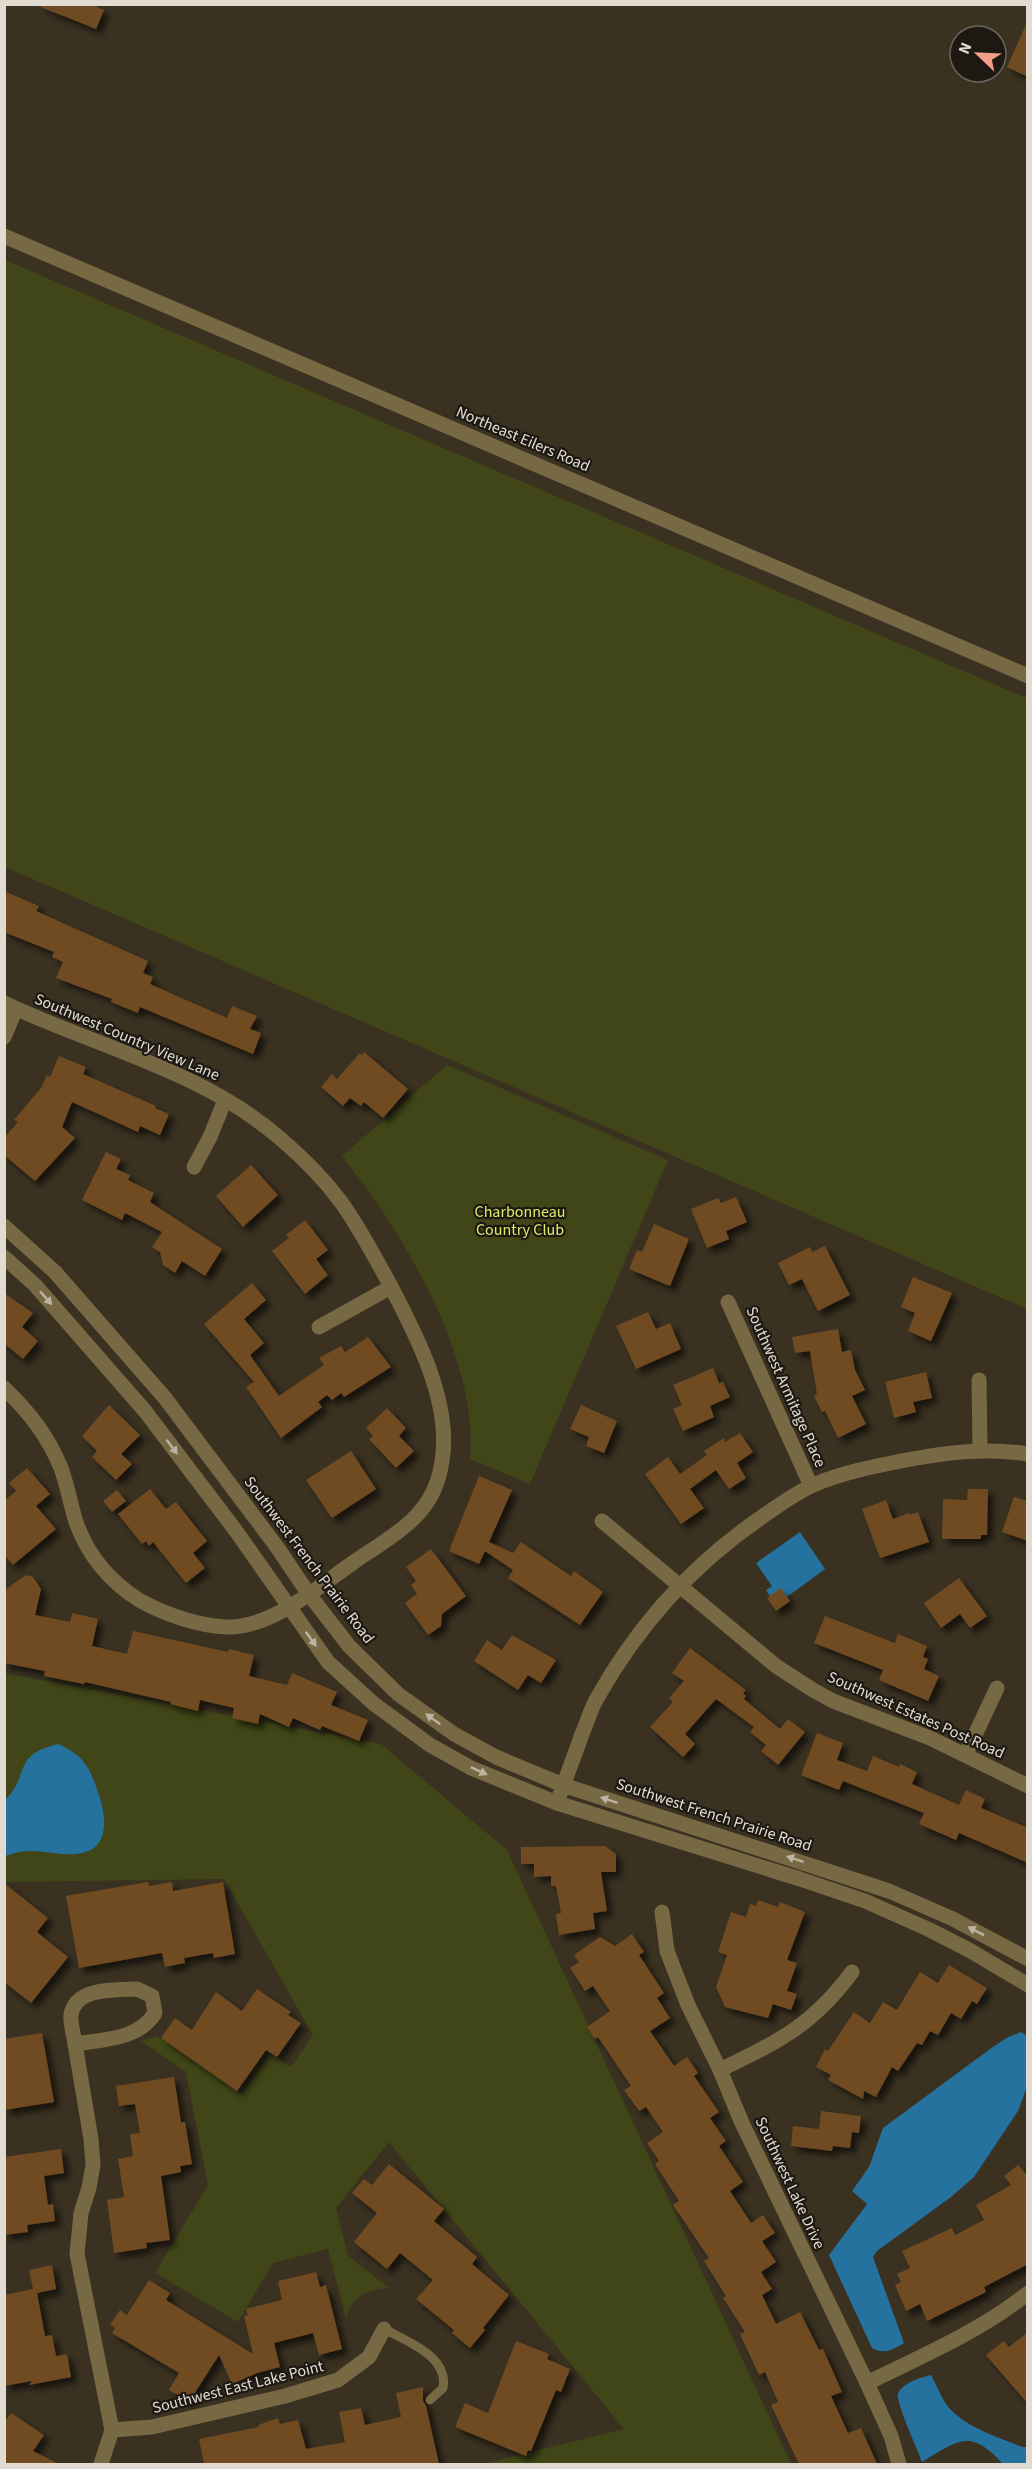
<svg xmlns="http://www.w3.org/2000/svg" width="1032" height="2469" font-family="'Source Sans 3',sans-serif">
	<defs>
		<filter id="shadow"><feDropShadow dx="5.5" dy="5.5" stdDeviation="3" flood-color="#0009"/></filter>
	</defs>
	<rect width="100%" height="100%" fill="#3a3121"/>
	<g fill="#404617">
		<path d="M5,260L1027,698V1309L5,867Z"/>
		<path d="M447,1065L668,1160L530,1484L470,1459C479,1358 403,1232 342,1156Z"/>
		<path d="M4,1673L381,1744L507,1850L791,2464H482L624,2429L389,2142L336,2208L348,2256L389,2288C368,2288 351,2298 346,2318L328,2249L273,2263L238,2322L155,2273L208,2185L186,2072L141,2041L157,2036L242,2094L270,2053L291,2067L313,2035L224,1879L5,1882Z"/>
	</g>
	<g fill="#26729e">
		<path d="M800,1532L825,1569L776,1605L766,1590L772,1586L756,1563Z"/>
		<path d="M58,1744C85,1756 90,1768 99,1795C106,1816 110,1847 82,1853C65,1857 45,1850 27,1851C20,1851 12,1854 5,1856V1800C31,1775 11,1755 58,1744Z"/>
		<path d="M1021,2032L1027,2036V2087L1018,2111L974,2177L951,2197L877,2251L873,2257L904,2343C892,2350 884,2355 872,2348L829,2255L867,2204L852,2191L869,2167L883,2128L990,2049L1008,2037Z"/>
		<path d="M931,2375C937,2386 942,2400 950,2409C968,2428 998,2437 1022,2447H1027V2464H1003C970,2428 959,2440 922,2462C918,2451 895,2400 898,2394C903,2382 920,2378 931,2375Z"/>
	</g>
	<g fill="#6f4b21" filter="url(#shadow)">
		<path d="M91,4L104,10L96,29L36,5Z"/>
		<path d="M1028,20V77L1007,67Z"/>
		<path d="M4,891L39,906L36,911L148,961L143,973L153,977L150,984L227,1018L232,1006L257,1016L250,1029L261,1033L253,1054L140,1007L138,1013L111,1002L112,999L56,978L63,962L52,957L54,952L4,932Z"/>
		<path d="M364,1052L408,1089L383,1118L364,1102L361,1106L350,1098L343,1106L321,1087L332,1074L337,1079L360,1053L362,1055Z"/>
		<path d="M59,1056L86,1067L83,1074L156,1106L155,1108L169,1114L160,1135L140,1126L138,1132L72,1102L62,1127L75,1138L35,1181L4,1155V1138L18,1122L14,1120L41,1088L47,1075L50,1077Z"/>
		<path d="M106,1152L121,1159L116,1169L130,1175L128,1180L154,1193L150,1202L222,1249L205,1276L182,1261L175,1273L163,1265L160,1252L152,1247L162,1232L125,1213L122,1220L82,1200Z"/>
		<path d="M251,1165L278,1195L243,1227L216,1196Z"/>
		<path d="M736,1197L747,1222L726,1231L729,1239L707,1248L691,1209L718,1198L721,1203Z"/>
		<path d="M305,1220L328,1250L316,1259L328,1275L305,1294L272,1251L289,1238L286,1235Z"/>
		<path d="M654,1224L689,1239L670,1286L629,1269L637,1250L642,1252Z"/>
		<path d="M825,1246L850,1295L818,1311L802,1279L789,1285L778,1263L810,1247L812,1252Z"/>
		<path d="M913,1277L952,1293L931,1341L908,1331L915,1313L901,1307Z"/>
		<path d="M252,1283L266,1300L244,1319L264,1343L250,1355L279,1396L324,1365L319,1358L341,1346L345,1352L368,1337L391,1367L344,1397L341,1393L332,1400L327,1395L318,1402L322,1407L281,1438L246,1387L254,1382L204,1324Z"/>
		<path d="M4,1293L33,1313L22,1327L38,1341L23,1359L6,1345L4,1348Z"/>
		<path d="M648,1312L656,1329L670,1323L681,1349L636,1369L616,1326Z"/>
		<path d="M838,1329L842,1352L851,1350L855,1370L865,1390L852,1396L866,1424L838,1438L825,1411L822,1412L814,1396L817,1394L810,1351L795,1353L792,1337Z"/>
		<path d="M713,1368L719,1383L723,1382L730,1397L710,1406L714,1417L683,1431L673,1409L682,1405L673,1385Z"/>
		<path d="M926,1372L932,1398L913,1402L916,1412L894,1418L885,1382Z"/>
		<path d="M109,1405L140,1435L121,1454L132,1464L116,1480L92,1457L97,1451L82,1436Z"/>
		<path d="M581,1405L617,1421L604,1453L586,1446L589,1437L570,1429Z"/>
		<path d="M387,1408L406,1428L399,1436L414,1451L396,1468L369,1439L373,1436L366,1428Z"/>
		<path d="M740,1433L753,1452L737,1463L746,1478L729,1489L716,1470L690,1489L704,1508L681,1524L645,1474L668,1457L680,1474L707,1455L704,1451L724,1438L725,1442Z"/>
		<path d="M351,1451L376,1489L332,1518L306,1480Z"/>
		<path d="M27,1468L50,1494L36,1506L56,1529L13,1565L4,1555V1501L16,1491L9,1483Z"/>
		<path d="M479,1476L512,1490L489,1542L513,1553L521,1542L571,1576L574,1571L603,1592L580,1625L508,1578L513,1570L485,1551L479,1564L449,1551Z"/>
		<path d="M150,1489L166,1509L176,1502L207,1541L193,1553L205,1568L186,1583L153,1542L149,1546L146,1541L142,1544L118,1514Z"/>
		<path d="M968,1489H988L987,1535H981V1539H942L943,1499L967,1500Z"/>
		<path d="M117,1490L126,1501L112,1512L103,1501Z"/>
		<path d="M1014,1497L1028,1501V1541L1002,1532Z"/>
		<path d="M886,1500L893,1519L909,1513L910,1515L918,1512L929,1542L880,1558L862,1509Z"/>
		<path d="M431,1549L466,1596L442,1614L441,1626L428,1635L405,1603L417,1594L411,1585L416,1581L406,1567Z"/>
		<path d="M26,1575L33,1577L41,1589L35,1615L70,1622L72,1613L98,1619L92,1646L127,1654L133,1631L228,1652L229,1649L254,1655L249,1676L287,1685L292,1673L337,1692L331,1705L368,1720L359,1741L322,1726L320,1730L293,1718L289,1727L260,1714L258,1724L232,1718L234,1708L200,1700L198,1711L170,1704L171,1702L85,1682L84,1684L44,1676L45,1671L4,1663L6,1589Z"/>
		<path d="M959,1578L987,1616L970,1628L960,1614L941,1628L924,1603Z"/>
		<path d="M781,1588L790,1601L776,1611L767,1598Z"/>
		<path d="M825,1616L895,1643L898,1634L927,1646L923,1657L928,1659L924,1669L939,1676L928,1701L879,1680L883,1670L814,1643Z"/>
		<path d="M512,1635L556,1660L541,1683L528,1675L518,1690L474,1661L487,1640L502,1650Z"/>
		<path d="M690,1648L746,1690L743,1693L746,1696L744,1699L780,1729L788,1719L805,1732L778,1765L761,1751L766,1745L750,1732L754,1727L716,1699L685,1734L695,1744L683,1757L650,1727L673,1702L669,1698L684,1681L672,1673Z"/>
		<path d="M817,1733L843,1743L837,1760L867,1771L873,1756L899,1767L900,1764L917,1772L912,1784L959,1805L966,1790L985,1799L981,1808L1028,1828V1863L959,1833L956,1840L919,1824L924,1813L843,1781L839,1790L801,1775Z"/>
		<path d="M605,1846L616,1854V1872H601L607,1911L593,1913L595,1929L559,1935L556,1914L561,1913L556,1886H551V1876L534,1877V1864H521V1847Z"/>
		<path d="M148,1882L149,1886L172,1882L173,1891L223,1882L235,1954L214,1958L213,1953L184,1958L185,1963L165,1967L162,1953L79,1968L66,1896Z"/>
		<path d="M4,1883L48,1918L37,1932L68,1957L31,2003L4,1982Z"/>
		<path d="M758,1900L778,1907L780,1902L805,1912L787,1960L797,1963L787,1991L797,1994L791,2010L773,2004L768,2018L725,2007L716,1987L727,1955L718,1952L731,1912L746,1917L750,1904L756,1906Z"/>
		<path d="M632,1934L644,1952L639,1955L664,1993L657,1998L670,2018L650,2031L674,2066L687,2057L698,2073L694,2076L719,2112L710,2118L726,2141L719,2146L743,2182L730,2191L751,2223L763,2215L775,2233L762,2241L776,2262L761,2272L772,2289L762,2295L776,2324L800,2312L819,2350L823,2349L842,2392L831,2396L848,2433L861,2428L877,2464H799L771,2405L778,2402L765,2372L759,2375L740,2334L745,2332L723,2298L726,2296L704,2261L709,2258L673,2205L679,2201L655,2164L659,2161L647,2143L663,2132L646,2107L639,2111L624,2090L631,2086L598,2037L595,2039L587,2027L610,2011L593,1986L585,1991L570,1968L579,1962L574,1955L600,1937L615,1946Z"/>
		<path d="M949,1965L987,1988L977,2004L972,2001L961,2019L951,2013L938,2035L930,2031L922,2045L917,2043L898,2071L892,2067L876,2097L864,2091L863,2099L828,2080L831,2075L816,2067L825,2049L828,2051L854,2012L870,2023L883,2002L897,2010L920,1972L938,1983Z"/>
		<path d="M257,1989L291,2012L288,2015L301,2023L277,2057L266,2050L237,2091L161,2038L175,2018L192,2030L216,1992L242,2011Z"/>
		<path d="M42,2033L54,2102L4,2110V2039Z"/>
		<path d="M174,2077L181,2122H185L192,2164L180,2166L181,2172L161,2176L170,2240L146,2243L147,2248L114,2253L107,2200L124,2197L118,2159L133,2156L130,2134L140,2133L135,2104L119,2106L116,2086Z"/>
		<path d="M821,2111L861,2116L859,2133L852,2132L850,2148L833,2146L832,2151L791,2146L793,2126L819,2129Z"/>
		<path d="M61,2149L64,2173L44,2176L48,2205L53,2204L55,2221L27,2225L28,2232L4,2235V2157Z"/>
		<path d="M389,2164L444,2209L434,2221L477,2257L472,2264L509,2295L483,2328L485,2330L470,2348L452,2333L454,2330L416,2299L433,2280L400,2253L387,2269L354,2242L377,2213L352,2193L364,2179L372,2185Z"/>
		<path d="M1018,2165L1028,2176V2264L984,2287L986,2292L927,2321L920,2304L906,2311L895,2285L901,2282L897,2274L910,2268L902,2251L952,2228L955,2235L984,2220L976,2205L1011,2185L1004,2176Z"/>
		<path d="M52,2265L56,2289L37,2293L45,2336L52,2335L56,2356L67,2354L71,2377L29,2385L32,2381L4,2386V2295L33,2289L29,2270Z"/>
		<path d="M316,2272L320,2287L326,2285L342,2349L319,2355L313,2333L274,2343L280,2367L257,2373L232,2384L219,2355L189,2402L169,2390L179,2373L112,2333L115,2328L110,2325L120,2310L127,2315L149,2280L170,2293L166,2300L253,2354L244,2316L248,2315L246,2309L282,2300L278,2281Z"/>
		<path d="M1028,2332V2404L986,2355L1004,2341L1009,2347Z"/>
		<path d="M516,2341L549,2354L547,2359L570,2369L561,2392L556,2390L531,2451L528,2450L526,2456L455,2427L465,2403L488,2413Z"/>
		<path d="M423,2387V2401L426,2406L439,2464H204L199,2439L259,2427L258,2425L278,2418L280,2424L298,2420L306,2449L345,2442L339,2412L361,2408L365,2425L401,2417L396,2393Z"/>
		<path d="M11,2413L44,2435L33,2451L59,2464H4V2423Z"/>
	</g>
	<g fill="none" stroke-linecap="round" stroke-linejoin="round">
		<path stroke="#766944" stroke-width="9" d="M384,2329C406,2341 449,2356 443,2388L430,2400"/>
		<g stroke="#766944" stroke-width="15">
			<path d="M4,1003C97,1047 204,1071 282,1140C303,1158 324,1179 341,1202C359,1227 373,1254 388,1281C415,1332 452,1402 442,1461C439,1483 429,1504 413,1519C396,1536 374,1548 354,1562C319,1586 272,1628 227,1627C198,1626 164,1614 139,1600C109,1581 86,1553 75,1519C70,1502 67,1484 61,1468C48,1436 29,1412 4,1388"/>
			<path d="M4,1037L16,1009"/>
			<path d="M194,1167L210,1137L225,1100"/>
			<path d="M728,1302L811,1486"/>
			<path d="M319,1327L391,1287"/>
			<path d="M979,1380L980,1450"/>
			<path d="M602,1521L776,1666L813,1690L833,1701L930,1738L1028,1786"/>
			<path d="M966,1754L997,1688"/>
			<path d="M557,1803C565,1780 574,1757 582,1734C587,1723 590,1711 596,1700C636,1628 691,1566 759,1519C776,1507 794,1494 813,1485C841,1473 871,1467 901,1461C943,1453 985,1447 1028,1454"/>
			<path d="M662,1912L667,1951L688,2005L720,2070L742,2123L867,2383L891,2436L899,2464"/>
			<path d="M137,1989L152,1996L155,2013C138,2040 105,2039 75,2044C74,2035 70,2024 71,2015C75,1987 115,1990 137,1989Z"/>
			<path d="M75,2044L91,2139L93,2165L89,2188L81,2213L77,2254L112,2430L101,2464"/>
			<path d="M720,2070C779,2041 812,2026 852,1972"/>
			<path d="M867,2383C922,2356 979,2332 1028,2293"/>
			<path d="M112,2430L152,2427L285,2396L338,2380L369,2357L384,2329"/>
		</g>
		<g stroke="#766944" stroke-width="15">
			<path d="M4,236L1028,676"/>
			<path d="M4,1226L55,1272L165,1398L277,1547L308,1593L349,1646L398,1694L454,1734L496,1757L563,1785L889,1891L953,1919L1028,1959"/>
			<path d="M4,1257L35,1285L145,1411L236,1531L328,1662L374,1704L430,1745L471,1768L557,1803L800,1879L865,1901L928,1929L969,1950L1028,1985"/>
		</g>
	</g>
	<defs><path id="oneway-solid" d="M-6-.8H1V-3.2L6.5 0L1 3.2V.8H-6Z" transform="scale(1.5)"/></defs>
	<g fill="#bcb3a0">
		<use href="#oneway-solid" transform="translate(46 1298) rotate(49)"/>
		<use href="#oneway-solid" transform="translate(172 1447) rotate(53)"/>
		<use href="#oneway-solid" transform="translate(311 1639) rotate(54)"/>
		<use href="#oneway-solid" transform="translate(433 1719) rotate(-144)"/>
		<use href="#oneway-solid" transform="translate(479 1771) rotate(25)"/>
		<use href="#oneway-solid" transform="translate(609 1800) rotate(-162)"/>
		<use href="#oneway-solid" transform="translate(795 1859) rotate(-162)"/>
		<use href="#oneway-solid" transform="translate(976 1931) rotate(-153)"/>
	</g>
	<g text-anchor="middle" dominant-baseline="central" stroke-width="4.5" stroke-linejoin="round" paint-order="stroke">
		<g font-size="16" fill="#e1dbd1" stroke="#1d1912">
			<text transform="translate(523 439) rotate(23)">Northeast Eilers Road</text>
			<text transform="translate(127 1037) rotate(23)">Southwest Country View Lane</text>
			<text transform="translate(786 1387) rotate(66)">Southwest Armitage Place</text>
			<text transform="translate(309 1560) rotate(53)">Southwest French Prairie Road</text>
			<text transform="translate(916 1715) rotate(24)">Southwest Estates Post Road</text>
			<text transform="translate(714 1815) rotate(18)">Southwest French Prairie Road</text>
			<text transform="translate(790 2183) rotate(65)">Southwest Lake Drive</text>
			<text transform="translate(238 2387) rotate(-14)">Southwest East Lake Point</text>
		</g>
		<g font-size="16" fill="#ddec6a" stroke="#1d1912">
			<text x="520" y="1212">Charbonneau<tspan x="520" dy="18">Country Club</tspan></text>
		</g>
	</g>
	<rect width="1032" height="2469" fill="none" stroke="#e1dbd1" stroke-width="12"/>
	<g transform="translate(978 54) rotate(293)"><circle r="28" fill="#1d1912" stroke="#6b675e" stroke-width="1.5"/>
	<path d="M0-4.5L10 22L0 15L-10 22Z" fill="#f49e89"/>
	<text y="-9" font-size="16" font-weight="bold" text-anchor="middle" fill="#e1dbd1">N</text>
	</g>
</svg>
